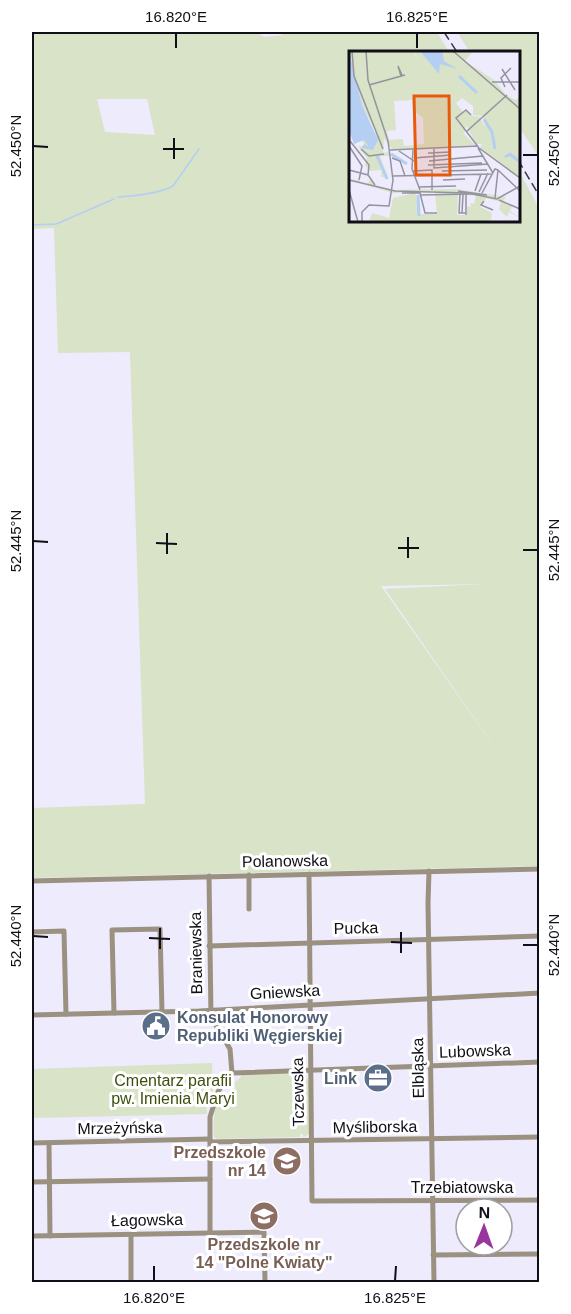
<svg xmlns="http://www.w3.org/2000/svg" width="571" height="1314" font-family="Helvetica,sans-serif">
	<rect width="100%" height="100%" fill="#edebfc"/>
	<g fill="#d8e3c7" fill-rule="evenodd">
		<path d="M32,32H255L265,37L282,35L283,32H437L449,52H350V220H518L519,171L539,208V866L32,878V808L145,804L130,352L58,353L54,228L32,229ZM147,99L155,135L105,132L97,99ZM485,584L385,589L509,768L381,586Z"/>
		<path d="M457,32H539V157L519,127L518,52H470Z"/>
		<path d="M212,1063L213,1093L206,1102L207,1114L33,1118L32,1110V1069Z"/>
		<path d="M302,1073L309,1080L310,1134L303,1137V1134H300V1137L217,1139L214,1137C213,1122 214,1109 220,1095L235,1104V1082L241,1077V1074Z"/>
	</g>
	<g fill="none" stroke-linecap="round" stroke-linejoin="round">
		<g stroke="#b5cff4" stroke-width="1.5">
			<path d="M118,197C133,196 161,193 173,186L199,149"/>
			<path d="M32,225L56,224L114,199"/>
		</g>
		<g stroke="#9b9181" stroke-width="5">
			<path d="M429,871L428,903L434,1282"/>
			<path d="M309,874L312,1201L540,1200"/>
			<path d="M249,875V909"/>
			<path d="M209,876L211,1017L230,1049L232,1073L226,1077L218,1092L210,1117V1233"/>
			<path d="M32,881L540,869"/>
			<path d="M32,932L64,931L66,1014"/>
			<path d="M209,946L540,936"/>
			<path d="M114,1013L112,930L160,929L162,1012"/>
			<path d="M32,1015L199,1011L540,993"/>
			<path d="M232,1073L540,1062"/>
			<path d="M210,1142L540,1137"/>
			<path d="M32,1143L210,1139"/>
			<path d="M49,1143L50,1236"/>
			<path d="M32,1182L210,1179"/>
			<path d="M131,1234V1282"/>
			<path d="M32,1236L264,1232L265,1282"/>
			<path d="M433,1255L540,1254"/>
		</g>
		<g stroke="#373540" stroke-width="1.5" stroke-dasharray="9 4.5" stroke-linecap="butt">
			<path d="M444,32L457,52"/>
			<path d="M518,160L540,197"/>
		</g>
	</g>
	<path fill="none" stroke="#100e17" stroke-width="2" d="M176,48V33M417,48V33M33,146L48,147M163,149H184M523,155H538M174,159V138M33,541L48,542M156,543L177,544M398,548H419M523,550H538M167,554V533M408,558V537M33,936L48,937M149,938L170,939M391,942L412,943M523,945H538M160,949V928M401,953V932M154,1281V1266M395,1281L396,1266"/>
	<defs>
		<g id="civic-disc" transform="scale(1.5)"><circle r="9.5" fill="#5c6f8a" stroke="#fff"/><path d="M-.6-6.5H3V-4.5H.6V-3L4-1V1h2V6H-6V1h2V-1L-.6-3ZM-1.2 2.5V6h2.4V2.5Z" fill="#fff"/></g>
		<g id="office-disc" transform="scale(1.5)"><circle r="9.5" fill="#5c6f8a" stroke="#fff"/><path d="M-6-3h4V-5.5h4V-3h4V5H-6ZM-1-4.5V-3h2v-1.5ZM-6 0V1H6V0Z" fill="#fff"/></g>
		<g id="school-disc" transform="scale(1.5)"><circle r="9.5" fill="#8d6e63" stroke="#fff"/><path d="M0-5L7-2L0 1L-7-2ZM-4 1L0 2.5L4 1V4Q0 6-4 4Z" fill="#fff"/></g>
	</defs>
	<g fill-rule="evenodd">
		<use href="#civic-disc" x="156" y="1026"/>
		<use href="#office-disc" x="378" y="1078"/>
		<use href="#school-disc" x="287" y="1161"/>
		<use href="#school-disc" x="264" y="1216"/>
	</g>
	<g text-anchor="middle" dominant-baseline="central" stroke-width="6" stroke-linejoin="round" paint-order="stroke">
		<g font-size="16" fill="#100e17" stroke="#fff">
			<text transform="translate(285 861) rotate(-1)">Polanowska</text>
			<text transform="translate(356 928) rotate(-1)">Pucka</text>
			<text transform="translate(196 953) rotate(-91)">Braniewska</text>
			<text transform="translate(285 992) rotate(-3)">Gniewska</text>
			<text transform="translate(475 1051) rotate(-2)">Lubowska</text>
			<text transform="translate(418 1068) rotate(-91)">Elbląska</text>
			<text transform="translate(298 1092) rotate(-91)">Tczewska</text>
			<text transform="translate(375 1127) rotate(-1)">Myśliborska</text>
			<text transform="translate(120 1128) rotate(-1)">Mrzeżyńska</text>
			<text x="462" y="1187">Trzebiatowska</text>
			<text transform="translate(147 1220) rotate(-1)">Łagowska</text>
		</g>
		<g font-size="16" font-weight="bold" fill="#4e5e75" stroke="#fff" text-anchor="start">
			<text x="177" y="1017">Konsulat Honorowy<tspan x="177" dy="18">Republiki Węgierskiej</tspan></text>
			<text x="357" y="1078" text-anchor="end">Link</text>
		</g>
		<g font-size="16" fill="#3c4e0c" stroke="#fff">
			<text x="173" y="1080">Cmentarz parafii<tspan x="173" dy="18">pw. Imienia Maryi</tspan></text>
		</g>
		<g font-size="16" font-weight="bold" fill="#785e54" stroke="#fff" text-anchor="end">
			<text x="266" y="1152">Przedszkole<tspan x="266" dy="18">nr 14</tspan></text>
			<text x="264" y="1244" text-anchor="middle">Przedszkole nr<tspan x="264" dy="18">14 "Polne Kwiaty"</tspan></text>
		</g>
	</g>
	<g transform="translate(349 51)">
		<rect width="171" height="171" fill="#edebfc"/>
		<path d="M0,0H64L70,10L65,0H124L116,10L145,29L157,44L166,49L171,46V127L131,97L133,93H127L117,74L115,83L126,94L44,99L35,88L34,102L41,101L42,105H31L39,126H32L33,119L20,120L16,114L18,107L9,95H16L13,89L26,88V80L13,54ZM113,47L124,55V64L134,65L136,76L131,66L124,65L117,60L114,61L107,52ZM63,49L64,59L74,67L75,93L55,95L54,88L40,89L38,80L47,79L45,50ZM0,128L9,129L17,134L22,128L26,134L43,139L107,138L157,146L154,150L171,159L163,155L161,160L169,166L160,161L158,166L150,158L152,151L137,147L131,156L143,162L142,169L137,171H20L23,162L40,167L44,147L66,142L71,163H88L86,142L98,143L95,141L43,142ZM109,142L127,145L125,153L121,152L122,156L118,155V164H108Z" fill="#d8e3c7" fill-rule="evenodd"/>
		<path d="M0,0L13,54L29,89L24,99L13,97L15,93L20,96L15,89L5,93L0,79ZM71,0H93L95,10L108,18L91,13L90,23Z" fill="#b5cff4"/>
		<path fill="none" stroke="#b5cff4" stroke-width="3" d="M110,25L128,42M135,68L143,81L146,98M42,103L58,113M28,105L38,128M156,106L161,103L171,111M69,144L70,165"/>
		<path fill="none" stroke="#9593a0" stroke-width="1.5" d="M3,0L5,25L34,98M104,0L171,58M153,18L166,39M52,25L49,15L53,24M143,31H171M20,34L56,24M156,36L152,27L162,17M122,64L117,59L107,67L130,97L171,127M117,81L158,44M1,90L20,114L19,124M0,95L13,115L10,129M129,97L144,122M12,98L20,105L35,103M85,98V117L139,113M41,99L129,95M64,99L63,118L71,139M50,100L65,110M79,102L102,101M43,107L51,110L56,125M65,107L102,104M80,110L134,105M79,114L133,112M0,119L19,124L26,134M149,119L171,140M64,120L83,119V139M93,120L138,119M44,125L144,123M0,129L46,140L118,142L148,148L171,135M94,129L116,128M70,136L107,135M0,139L9,171M109,140L138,144M126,140L132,123M130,141L139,122M53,142H71L76,162H88M133,142L146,118L149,119M111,143L110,162H117M72,144L122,143M146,147L149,119M150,149L171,158M135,150L132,154L144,159M113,162L114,144M117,164V144M13,171V161L20,154L40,155L44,129L39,90L19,29L17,0"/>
		<path fill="#e8590c" fill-opacity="0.15" stroke="#e8590c" stroke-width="3" d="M65,45H100L101,124H67Z"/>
		<rect width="171" height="171" fill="none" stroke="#100e17" stroke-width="3"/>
	</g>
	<rect width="571" height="1314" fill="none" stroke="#ffffff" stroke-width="66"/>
	<g transform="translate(484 1227) rotate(1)"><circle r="28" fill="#ffffff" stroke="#9f9fa2" stroke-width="1.5"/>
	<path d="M0-4.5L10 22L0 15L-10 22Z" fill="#98369d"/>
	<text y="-9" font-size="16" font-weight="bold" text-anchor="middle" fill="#100e17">N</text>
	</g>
	<rect x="33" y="33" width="505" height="1248" fill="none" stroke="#100e17" stroke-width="2"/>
	<g font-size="15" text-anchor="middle" fill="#100e17">
		<text x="176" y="22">16.820°E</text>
		<text x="417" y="22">16.825°E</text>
		<text transform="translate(16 146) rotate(-90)" y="5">52.450°N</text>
		<text transform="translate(554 155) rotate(-90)" y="5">52.450°N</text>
		<text transform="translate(16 541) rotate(-90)" y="5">52.445°N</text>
		<text transform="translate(554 550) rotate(-90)" y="5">52.445°N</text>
		<text transform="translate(16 936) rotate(-90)" y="5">52.440°N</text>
		<text transform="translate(554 945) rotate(-90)" y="5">52.440°N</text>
		<text x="154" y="1303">16.820°E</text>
		<text x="395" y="1303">16.825°E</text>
	</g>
</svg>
